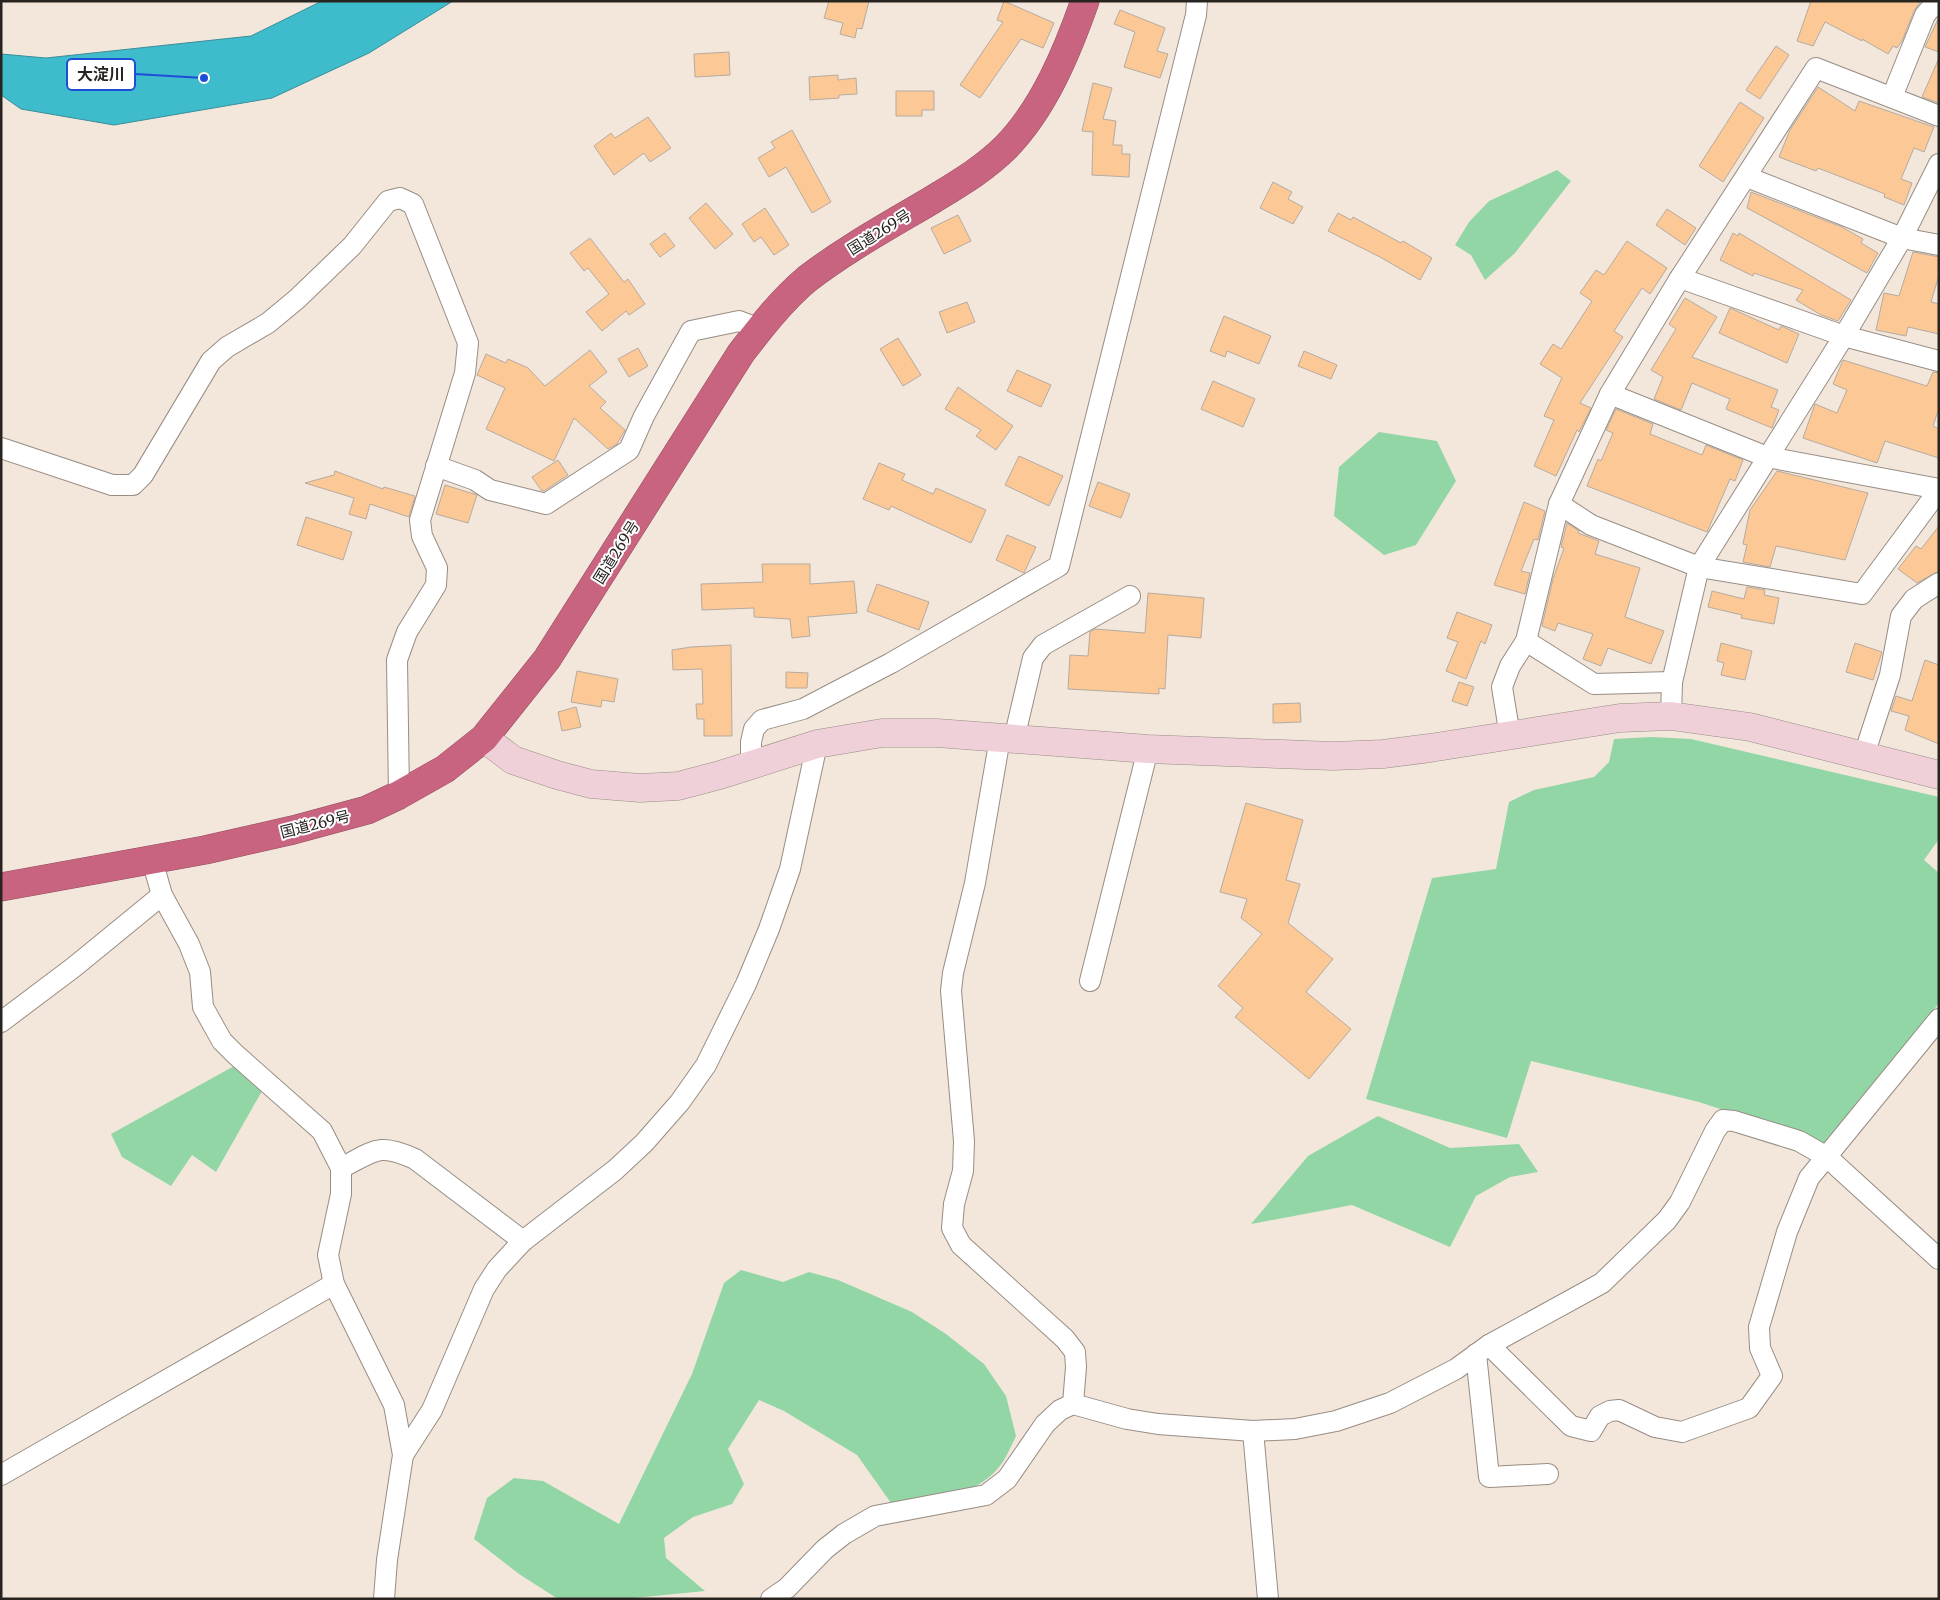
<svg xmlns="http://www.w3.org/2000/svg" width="1940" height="1600" font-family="Merriweather,'Noto Sans JP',serif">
	<rect width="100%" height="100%" fill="#f3e7dc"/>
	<g fill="#93d6a6">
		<path d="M1557,170L1571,181L1515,253L1485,280L1471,255L1455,245L1469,222L1489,201Z"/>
		<path d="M1379,432L1437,441L1456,481L1416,545L1384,555L1334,516L1339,467Z"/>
		<path d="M1652,737L1691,739L1939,797V839L1924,860L1939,873V1003L1835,1137L1825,1144L1699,1102L1531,1061L1507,1138L1366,1099L1432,878L1496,869L1509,802L1534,790L1594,777L1609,762L1614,739Z"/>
		<path d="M236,1065L262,1091L216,1172L192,1155L171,1186L122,1157L111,1134Z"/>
		<path d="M1378,1116L1450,1148L1519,1144L1538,1172L1510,1177L1476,1196L1450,1247L1352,1205L1251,1224L1308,1156Z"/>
		<path d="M741,1270L783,1282L809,1272L838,1280L912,1312L946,1334L984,1364L1006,1396L1016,1436C1011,1446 1006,1459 999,1467C974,1499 928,1499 891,1503L857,1455L784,1411L759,1400L728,1449L744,1484L732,1504L693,1517L664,1538L666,1558L705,1591L624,1599H558L519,1574L474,1539L487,1498L514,1478L543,1481L619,1524L692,1374L724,1283Z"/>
	</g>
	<path fill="#3fbccc" stroke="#388e98" d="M322,1H453L369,53L272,98L114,125L21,109L1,95V54L46,58L251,36Z"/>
	<g fill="#fbc896" stroke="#b6aba0">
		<path d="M829,1H869L862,29L857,28L855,38L840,34L843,23L824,18Z"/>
		<path d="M1004,1L1054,23L1043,48L1021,39L980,98L960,85L1003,22L997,20Z"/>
		<path d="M1811,1H1917L1920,2L1914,11L1902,41L1897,48L1893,46L1888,54L1862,39V41L1825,22L1813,46L1797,41Z"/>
		<path d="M1120,10L1165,28L1157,51L1168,54L1160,78L1124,67L1135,32L1114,24Z"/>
		<path d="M1939,17V52L1925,47Z"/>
		<path d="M1776,46L1789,55L1760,99L1746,90Z"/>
		<path d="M729,52L730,75L695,77L694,54Z"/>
		<path d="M1939,58V103L1922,97Z"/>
		<path d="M838,75V80L856,78L857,94L839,95V98L810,100L809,77Z"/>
		<path d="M1093,83L1112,88L1103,119L1116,121L1113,145H1122V154H1130L1129,177L1092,175L1093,132L1082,131Z"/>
		<path d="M1818,87L1855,111L1859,101L1934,127L1924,152L1914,148L1901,179L1912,183L1904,205L1884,197L1885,194L1818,168L1816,171L1779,157L1790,130Z"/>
		<path d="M896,91H934V110H922V116H896Z"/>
		<path d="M1740,102L1764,118L1723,182L1699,166Z"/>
		<path d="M648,117L671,148L650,162L644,153L614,175L594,146L611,133L615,138Z"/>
		<path d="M792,130L831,202L812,213L786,167L769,177L758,158L775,148L771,142Z"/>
		<path d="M1273,182L1292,192L1288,199L1303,207L1293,224L1260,208Z"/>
		<path d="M1751,192L1842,227L1863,239L1861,243L1878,253L1867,273L1747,208Z"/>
		<path d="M706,203L733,234L715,249L689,218Z"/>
		<path d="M765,208L789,245L774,255L761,237L754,242L742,224Z"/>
		<path d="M1667,209L1696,228L1685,245L1656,225Z"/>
		<path d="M1338,213L1351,220L1353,217L1401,243L1403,241L1432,258L1420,280L1380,257L1328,231Z"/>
		<path d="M958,215L971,241L944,254L931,228Z"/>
		<path d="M665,233L675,246L660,257L650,244Z"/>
		<path d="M1733,233L1738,236L1739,233L1851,300L1838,321L1821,315L1796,300L1803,290L1754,273L1753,276L1720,260Z"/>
		<path d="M590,238L624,282L628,279L645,304L629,315L626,311L602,331L586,312L609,294L588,268L584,271L570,253Z"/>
		<path d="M1627,241L1667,268L1650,294L1642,288L1614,331L1623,337L1580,403L1591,408L1579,432L1577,430L1556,476L1534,466L1554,420L1544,416L1562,378L1540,364L1553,344L1561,349L1592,301L1580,293L1596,270L1604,275Z"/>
		<path d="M1913,252L1939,257V275L1931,302L1939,304V334L1908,327L1906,336L1876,330L1884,293L1899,296Z"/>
		<path d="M1685,298L1717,317L1692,357L1778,390L1771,407L1779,410L1772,428L1726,409L1730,399L1692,383L1681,410L1654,399L1663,377L1651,370L1676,329L1669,324Z"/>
		<path d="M967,302L975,322L947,333L939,312Z"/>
		<path d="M1730,308L1779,330L1781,326L1799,334L1787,363L1719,333Z"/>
		<path d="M1224,316L1271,336L1259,364L1227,351L1225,357L1210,351Z"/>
		<path d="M898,338L921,375L903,386L880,349Z"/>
		<path d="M638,348L648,366L629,377L618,359Z"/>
		<path d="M590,350L607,372L589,386L606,402L600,408L625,430L617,444L608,449L574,418L554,461L486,429L505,388L477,375L486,354L506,363L508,359L528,368L545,386Z"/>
		<path d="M1304,351L1337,365L1331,379L1298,366Z"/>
		<path d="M1843,360L1927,386L1933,372L1939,373V408L1933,426L1939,429V458L1885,441L1877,463L1803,438L1815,404L1837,413L1847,390L1833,384Z"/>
		<path d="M1017,370L1051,385L1041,407L1007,391Z"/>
		<path d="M1213,381L1255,399L1243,427L1201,409Z"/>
		<path d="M958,387L1013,426L996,450L976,436L981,430L945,409Z"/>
		<path d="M1616,409L1653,424L1650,434L1702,455L1706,445L1743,460L1735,481L1730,479L1707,532L1587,486L1598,459L1601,461L1613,433L1606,430Z"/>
		<path d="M1019,456L1063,476L1049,506L1005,485Z"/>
		<path d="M558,460L568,475L544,491L541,490L532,477Z"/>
		<path d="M879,463L905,474L902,480L933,494L936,488L986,510L971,543L891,506L889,510L863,499Z"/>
		<path d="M335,471L383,489L384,487L415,496L409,517L370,504L366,519L349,514L354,498L305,483L334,475Z"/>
		<path d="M1777,471L1868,493L1845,560L1776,546L1770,567L1743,562L1747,545L1743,544L1750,510Z"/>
		<path d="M1098,482L1130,494L1121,518L1089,506Z"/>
		<path d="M445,485L477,495L468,523L436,514Z"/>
		<path d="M1524,502L1545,511L1538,540L1534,539L1521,571L1530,573L1525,594L1494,585Z"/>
		<path d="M306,517L352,532L343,560L297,545Z"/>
		<path d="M1567,523L1579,531L1578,533L1599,541L1595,554L1640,568L1625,617L1664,631L1651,664L1608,648L1601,666L1583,659L1593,634L1558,623L1555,631L1542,626L1553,579L1564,548L1561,547Z"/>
		<path d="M1939,526V571L1917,583L1898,569L1916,546L1921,549Z"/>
		<path d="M1007,535L1036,547L1024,573L996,560Z"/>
		<path d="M762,564H810V584L854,581L857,613L808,617L810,636L792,638L790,619L754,617V608L702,610L701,584L763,582Z"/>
		<path d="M877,584L929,602L919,630L867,611Z"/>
		<path d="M1747,587L1765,590L1764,595L1779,598L1774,624L1741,618L1742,615L1708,607L1712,591L1744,599Z"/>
		<path d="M1148,593L1204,598L1201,638L1168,635L1165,689L1159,688V694L1068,689L1070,655L1088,656L1090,632L1095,629L1145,633Z"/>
		<path d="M1457,612L1492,625L1485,644L1481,641L1466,679L1446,671L1458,642L1447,638Z"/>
		<path d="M1721,643L1752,651L1745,680L1721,675L1724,663L1717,661Z"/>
		<path d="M1855,643L1882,652L1873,680L1846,672Z"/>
		<path d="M731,645L732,736H704V719H697L696,704H703L702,669L673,670L672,650L691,647Z"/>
		<path d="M1925,660L1939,665V744L1905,730L1909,716L1891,711L1896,696L1912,701Z"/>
		<path d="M577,671L618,679L614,702L602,700L601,707L571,702Z"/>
		<path d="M786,672L808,673L807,688H786Z"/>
		<path d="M1459,682L1474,687L1467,706L1452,701Z"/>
		<path d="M1300,703L1301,722L1273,723V704Z"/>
		<path d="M576,707L581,727L562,731L558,712Z"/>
		<path d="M1246,803L1303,820L1286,880L1300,884L1288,923L1333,959L1306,992L1351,1029L1309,1079L1235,1017L1243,1008L1218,986L1262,934L1241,918L1247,899L1220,892Z"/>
	</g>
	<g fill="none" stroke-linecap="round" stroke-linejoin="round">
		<g stroke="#988d83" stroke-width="22">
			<g id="street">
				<path d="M1892,97L1925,15L1937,1"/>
				<path d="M1939,116L1816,68L1680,278L1610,394L1559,504L1591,525L1699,567L1862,594L1939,490"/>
				<path d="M1747,177L1902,238L1939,245"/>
				<path d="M1680,278L1844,336L1939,361"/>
				<path d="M1610,394L1767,457L1939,489"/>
				<path d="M1,448L112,485H133L143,475L211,361L227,347L268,323L297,299L352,246L388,201L400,198L413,204L468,343L465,373L420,520L422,536L437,568L436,585L407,632L397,660L399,795"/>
				<path d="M436,466L475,480L490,490L546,504L629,450L644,416L691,331L739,321L760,329"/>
				<path d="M1526,641L1559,504"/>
				<path d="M1671,716L1672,682L1699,567L1844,336L1902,238L1939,164"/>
				<path d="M1510,736L1502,687L1510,666L1526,641L1594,684L1672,682"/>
				<path d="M1000,738L975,883L953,973L951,991L964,1141L963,1171L954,1204L952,1228L961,1245L1065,1339L1075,1352L1076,1367L1073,1404"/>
				<path d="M1014,739L1033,658L1043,645L1130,596"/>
				<path d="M1864,755L1890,675L1901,616L1914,599L1939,583"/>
				<path d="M751,765V742L754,729L762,720L803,709L891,663L1059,566L1196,15L1197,1"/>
				<path d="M152,860L162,895L189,944L200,972L203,1007L222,1041L235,1054L322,1131L341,1168V1194L328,1255L334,1284L394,1405L403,1455L387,1560L384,1599"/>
				<path d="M1090,981L1148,749"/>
				<path d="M1,1022L74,967L162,895"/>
				<path d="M341,1168C375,1151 378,1142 415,1159L523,1241"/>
				<path d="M1489,1345L1571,1426L1591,1431L1600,1416L1610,1411L1619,1410L1655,1427L1682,1432L1749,1408L1772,1376L1760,1348L1759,1327L1787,1232L1809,1178L1939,1019"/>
				<path d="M1476,1354L1489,1477L1548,1474"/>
				<path d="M1253,1431L1268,1599"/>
				<path d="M403,1455L432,1410L484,1289L497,1269L523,1241L615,1170L644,1143L680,1102L706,1065L746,984L769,929L790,869L817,744"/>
				<path d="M1,1475L334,1284"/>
				<path d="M771,1599L787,1588L825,1549L844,1534L875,1516L986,1495L1007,1479L1045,1424L1060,1410L1073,1404L1127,1419L1158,1424L1253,1431L1295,1429L1336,1421L1390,1403L1456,1369L1489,1345L1602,1283L1667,1220L1680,1202L1715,1131L1723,1120L1734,1121L1799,1141L1827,1157L1939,1259"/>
			</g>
		</g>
		<g stroke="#988d83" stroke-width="29">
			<path id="secondary" d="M484,738L513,760L557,775L591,784L640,788L678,786L720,775L817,744L882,733H937L1148,749L1333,756L1383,754L1430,748L1620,718L1671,716L1750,727L1939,775"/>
		</g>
		<g stroke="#914e5e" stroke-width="29">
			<path id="highway" d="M1,887L205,850L293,830L367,810L399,795L445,769L484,738L547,659L741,353C761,327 782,300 807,279C846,249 890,225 932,200C958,184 984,169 1006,147C1044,108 1067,52 1085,1"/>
		</g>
		<use href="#street" stroke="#fff" stroke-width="20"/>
		<use href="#secondary" stroke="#efd0d9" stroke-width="28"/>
		<use href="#highway" stroke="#c96480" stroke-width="28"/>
	</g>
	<g text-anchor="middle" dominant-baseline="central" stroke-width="4" stroke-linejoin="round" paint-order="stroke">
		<g font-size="15" fill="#282420" stroke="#fff">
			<text transform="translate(879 232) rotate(-32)">国道269号</text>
			<text transform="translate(616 552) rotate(-58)">国道269号</text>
			<text transform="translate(315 824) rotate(-14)">国道269号</text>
		</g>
	</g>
	<path fill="none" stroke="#1d4ed8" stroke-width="2" d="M204 78L135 74"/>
	<circle fill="#1d4ed8" stroke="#fff" stroke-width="2" cx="204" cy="78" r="5"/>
	<rect fill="#fff" stroke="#1d4ed8" stroke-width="2" x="67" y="59" width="68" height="31" rx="5"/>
	<g font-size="16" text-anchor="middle" font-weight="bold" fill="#282420">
		<text x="101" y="80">大淀川</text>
	</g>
	<rect width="1940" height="1600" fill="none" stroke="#282420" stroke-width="5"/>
</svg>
